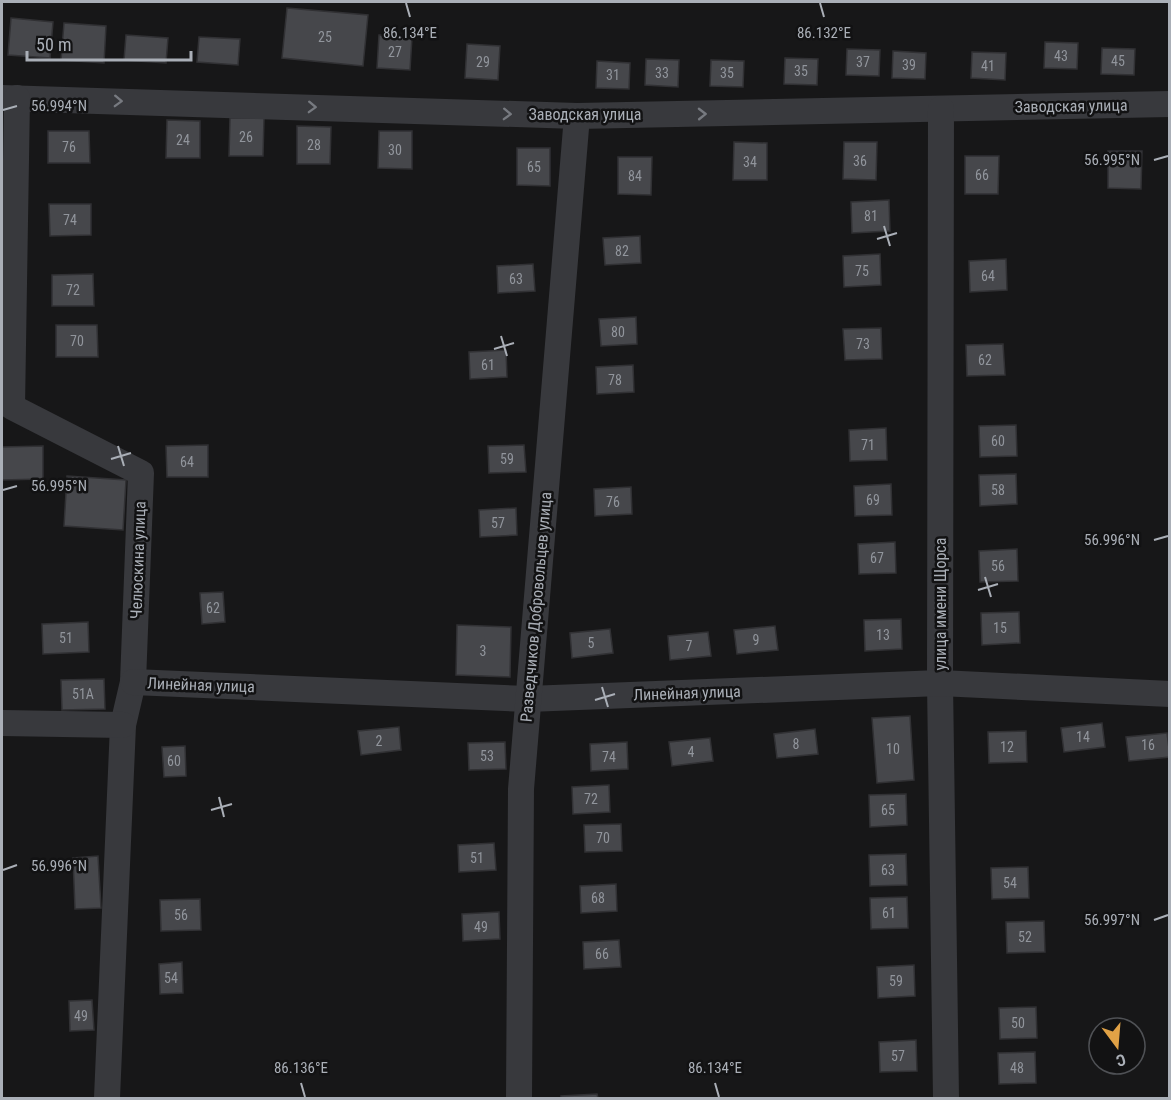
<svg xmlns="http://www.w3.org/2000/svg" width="1171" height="1100" font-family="'Roboto Condensed',sans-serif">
	<rect width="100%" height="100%" fill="#171718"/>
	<g fill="#46474b" stroke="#313134" stroke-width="1.5">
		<path d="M287,8L368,15L363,66L282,58Z"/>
		<path d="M11,18L53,22L50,58L8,55Z"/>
		<path d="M64,23L106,26L104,63L61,60Z"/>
		<path d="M126,35L168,38L166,63L124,60Z"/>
		<path d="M379,35L412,37L410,70L377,68Z"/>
		<path d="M199,37L240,39L238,65L197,62Z"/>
		<path d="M1045,42L1078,43L1077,69L1044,68Z"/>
		<path d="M467,44L500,46L498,80L465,78Z"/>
		<path d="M1102,48L1135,49L1134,75L1101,74Z"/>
		<path d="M847,49L880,50L879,76L846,75Z"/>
		<path d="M893,51L926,53L925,79L892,78Z"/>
		<path d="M972,52L1006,53L1005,80L971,78Z"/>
		<path d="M785,58L818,59L817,85L784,84Z"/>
		<path d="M646,59L679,60L678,87L645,85Z"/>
		<path d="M711,60L744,61L743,87L710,86Z"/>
		<path d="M597,61L630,63L629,89L596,88Z"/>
		<path d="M230,118H264L263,156H229Z"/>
		<path d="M167,120L200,121V158H166Z"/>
		<path d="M297,126L331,127L330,164H297Z"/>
		<path d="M48,131H89L90,163H48Z"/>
		<path d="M379,131H412V169L378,168Z"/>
		<path d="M734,142L767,143V180H733Z"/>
		<path d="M844,142H877L876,180L843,179Z"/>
		<path d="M517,148H550V186L517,185Z"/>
		<path d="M1108,151H1142L1141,189L1108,188Z"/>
		<path d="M965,156H999L998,194H965Z"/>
		<path d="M618,157H652L651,195L618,194Z"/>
		<path d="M889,200L890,231L852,233L851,202Z"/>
		<path d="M49,204H91V235L50,236Z"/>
		<path d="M640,236L641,263L605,265L603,238Z"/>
		<path d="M880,254L881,285L844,287L843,256Z"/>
		<path d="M1006,259L1007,290L970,292L969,261Z"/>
		<path d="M533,264L535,291L498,293L497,266Z"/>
		<path d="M93,274L94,306H52V275Z"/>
		<path d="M636,317L637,344L601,346L599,319Z"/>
		<path d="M56,325H97L98,357H56Z"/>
		<path d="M881,328L882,359L845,360L843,329Z"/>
		<path d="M1003,344L1005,375L967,376L966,345Z"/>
		<path d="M506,350L507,377L470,379L469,352Z"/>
		<path d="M633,365L634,392L597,394L596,367Z"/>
		<path d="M1016,425L1017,456L980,457L979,426Z"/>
		<path d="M886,428L887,460L850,461L849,430Z"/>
		<path d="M208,445V477H167L166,446Z"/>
		<path d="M524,445L526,472L489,473L488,446Z"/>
		<path d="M43,446V479L2,480V447Z"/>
		<path d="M1016,474L1017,504L980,506L979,475Z"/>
		<path d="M67,476L126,480L123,530L64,526Z"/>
		<path d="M891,484L892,515L855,516L854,486Z"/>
		<path d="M631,487L632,514L595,516L594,489Z"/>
		<path d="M516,508L517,535L480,537L479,510Z"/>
		<path d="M895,542L896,573L859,574L858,544Z"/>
		<path d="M1017,549L1018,581L980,582L979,551Z"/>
		<path d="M223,592L225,622L202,624L200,593Z"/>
		<path d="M1019,612L1020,643L982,645L981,613Z"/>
		<path d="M901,619L902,649L865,651L864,620Z"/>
		<path d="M88,622L89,652L43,654L42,624Z"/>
		<path d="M457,625L511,627L510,677L456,675Z"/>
		<path d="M775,626L778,650L737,654L734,630Z"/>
		<path d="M610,629L613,653L572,658L570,633Z"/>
		<path d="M708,632L711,656L670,660L668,636Z"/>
		<path d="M104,679L105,709L62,710L61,680Z"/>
		<path d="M910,716L914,780L877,783L872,718Z"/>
		<path d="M1102,723L1105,747L1064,752L1061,728Z"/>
		<path d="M399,727L401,750L361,755L358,731Z"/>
		<path d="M815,729L818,754L777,758L774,734Z"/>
		<path d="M1026,731L1027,762L989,763L988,732Z"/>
		<path d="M1167,733L1170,757L1129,761L1126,737Z"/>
		<path d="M710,738L713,761L672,766L669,742Z"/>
		<path d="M505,742L506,769L469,770L468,743Z"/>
		<path d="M627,742L628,769L591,771L590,744Z"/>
		<path d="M185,746L186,776L164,777L162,747Z"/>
		<path d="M609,785L610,812L573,814L572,787Z"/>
		<path d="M906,794L907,825L870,827L869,795Z"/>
		<path d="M621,824L622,851L585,852L584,825Z"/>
		<path d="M494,843L496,870L459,872L458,845Z"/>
		<path d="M906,854L907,885L870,886L869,855Z"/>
		<path d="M98,856L101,908L75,909L73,858Z"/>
		<path d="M1028,867L1029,898L992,899L991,868Z"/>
		<path d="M616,884L617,911L581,913L580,886Z"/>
		<path d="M907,897L908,928L871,929L870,898Z"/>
		<path d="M200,899L201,930L161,931L160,900Z"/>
		<path d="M499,912L500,939L463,941L462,914Z"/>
		<path d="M1044,921L1045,952L1007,953L1006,922Z"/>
		<path d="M619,940L621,967L584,969L583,942Z"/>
		<path d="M182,962L183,993L160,994L159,964Z"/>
		<path d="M914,965L915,996L878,998L877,967Z"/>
		<path d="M92,1000L94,1030L70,1031L69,1001Z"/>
		<path d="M1036,1007L1037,1038L1000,1039L999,1008Z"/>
		<path d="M916,1040L917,1071L880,1072L879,1042Z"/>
		<path d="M1035,1052L1036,1083L999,1084L998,1053Z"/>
		<path d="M597,1094L598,1098H561V1096Z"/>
	</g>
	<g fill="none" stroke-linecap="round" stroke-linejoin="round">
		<g stroke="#38393d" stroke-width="26">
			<path d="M2,98L577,116L1170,104"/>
			<path d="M17,98L12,407L141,473L133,682L123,725L107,1098"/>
			<path d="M941,109L940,683L946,1098"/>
			<path d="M133,682L528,699L940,683L1170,694"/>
			<path d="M2,723L123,725"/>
			<path d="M519,1098L521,789L577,116"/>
		</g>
	</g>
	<defs><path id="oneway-chevron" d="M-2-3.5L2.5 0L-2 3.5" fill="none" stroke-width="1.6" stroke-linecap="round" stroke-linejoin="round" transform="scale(1.5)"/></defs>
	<g stroke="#777a80">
		<use href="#oneway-chevron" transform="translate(118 101) rotate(2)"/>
		<use href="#oneway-chevron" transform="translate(312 107) rotate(2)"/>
		<use href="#oneway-chevron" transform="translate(507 114) rotate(2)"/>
		<use href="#oneway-chevron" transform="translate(702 114) rotate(-1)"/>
	</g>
	<path fill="none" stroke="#aaafb7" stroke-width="2" d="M406,3L410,17M820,3L824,17M3,110L17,106M1154,160L1168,156M884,226L890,246M877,239L897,233M501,336L507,356M494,349L514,343M118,446L124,466M111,459L131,453M3,490L17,486M1154,540L1168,536M985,577L991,597M978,590L998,584M602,687L608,707M595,700L615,694M219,797L224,817M211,810L232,804M3,870L17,865M1154,920L1168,915M301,1083L305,1097M715,1083L719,1097"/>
	<g text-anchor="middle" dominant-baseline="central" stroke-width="5" stroke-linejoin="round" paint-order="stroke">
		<g font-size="14" fill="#91959c">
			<text x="325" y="37">25</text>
			<text x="395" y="52">27</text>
			<text x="1061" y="56">43</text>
			<text x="1118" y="61">45</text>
			<text x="483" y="62">29</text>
			<text x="863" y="62">37</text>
			<text x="909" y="65">39</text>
			<text x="988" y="66">41</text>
			<text x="801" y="71">35</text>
			<text x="662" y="73">33</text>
			<text x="727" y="73">35</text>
			<text x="613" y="75">31</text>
			<text x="246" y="137">26</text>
			<text x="183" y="140">24</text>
			<text x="314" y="145">28</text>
			<text x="69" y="147">76</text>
			<text x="395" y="150">30</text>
			<text x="860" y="161">36</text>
			<text x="750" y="162">34</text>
			<text x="534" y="167">65</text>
			<text x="982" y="175">66</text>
			<text x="635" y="176">84</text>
			<text x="871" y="216">81</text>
			<text x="70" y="220">74</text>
			<text x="622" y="251">82</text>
			<text x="862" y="271">75</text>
			<text x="988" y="276">64</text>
			<text x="516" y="279">63</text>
			<text x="73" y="290">72</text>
			<text x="618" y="332">80</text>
			<text x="77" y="341">70</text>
			<text x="863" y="344">73</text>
			<text x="985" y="360">62</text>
			<text x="488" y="365">61</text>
			<text x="615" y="380">78</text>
			<text x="998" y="441">60</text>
			<text x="868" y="445">71</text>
			<text x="507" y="459">59</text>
			<text x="187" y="462">64</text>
			<text x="998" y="490">58</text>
			<text x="873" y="500">69</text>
			<text x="613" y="502">76</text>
			<text x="498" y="523">57</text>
			<text x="877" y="558">67</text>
			<text x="998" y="566">56</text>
			<text x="213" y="608">62</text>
			<text x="1000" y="628">15</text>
			<text x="883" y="635">13</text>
			<text x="66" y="638">51</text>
			<text x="756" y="640">9</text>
			<text x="591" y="643">5</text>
			<text x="689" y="646">7</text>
			<text x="483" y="651">3</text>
			<text x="83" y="694">51А</text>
			<text x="1083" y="737">14</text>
			<text x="379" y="741">2</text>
			<text x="796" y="744">8</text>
			<text x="1148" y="745">16</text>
			<text x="1007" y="747">12</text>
			<text x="893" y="749">10</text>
			<text x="691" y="752">4</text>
			<text x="487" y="756">53</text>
			<text x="609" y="757">74</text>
			<text x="174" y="761">60</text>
			<text x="591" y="799">72</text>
			<text x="888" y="810">65</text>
			<text x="603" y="838">70</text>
			<text x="477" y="858">51</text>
			<text x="888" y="870">63</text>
			<text x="1010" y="883">54</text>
			<text x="598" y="898">68</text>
			<text x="889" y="913">61</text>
			<text x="181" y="915">56</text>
			<text x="481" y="927">49</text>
			<text x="1025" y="937">52</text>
			<text x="602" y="954">66</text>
			<text x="171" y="978">54</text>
			<text x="896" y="981">59</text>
			<text x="81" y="1016">49</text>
			<text x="1018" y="1023">50</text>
			<text x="898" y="1056">57</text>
			<text x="1017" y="1068">48</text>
		</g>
		<g font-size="16" fill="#aaafb7" stroke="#121213">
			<text transform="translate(1071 106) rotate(-1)">Заводская улица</text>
			<text x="585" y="114">Заводская улица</text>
			<text transform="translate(138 560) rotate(-88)">Челюскина улица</text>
			<text transform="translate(940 604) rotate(-90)">улица имени Щорса</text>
			<text transform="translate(536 607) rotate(-85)">Разведчиков Добровольцев улица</text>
			<text transform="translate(201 685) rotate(2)">Линейная улица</text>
			<text transform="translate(687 693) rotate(-2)">Линейная улица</text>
		</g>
	</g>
	<g font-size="15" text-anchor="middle" fill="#aaafb7" stroke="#121213" stroke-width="5" stroke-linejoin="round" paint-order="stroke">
		<text x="410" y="38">86.134°E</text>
		<text x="824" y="38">86.132°E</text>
		<text x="59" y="111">56.994°N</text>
		<text x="1112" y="165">56.995°N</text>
		<text x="59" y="491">56.995°N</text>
		<text x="1112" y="545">56.996°N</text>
		<text x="59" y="871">56.996°N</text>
		<text x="1112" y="925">56.997°N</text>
		<text x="301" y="1073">86.136°E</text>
		<text x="715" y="1073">86.134°E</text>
	</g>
	<rect width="1171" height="1100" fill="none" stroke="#aaafb7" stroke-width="6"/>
	<g transform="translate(1117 1046) rotate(164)"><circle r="28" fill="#121213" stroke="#4f5155" stroke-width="1.5"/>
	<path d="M0-4.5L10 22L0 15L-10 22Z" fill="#e1a246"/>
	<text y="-9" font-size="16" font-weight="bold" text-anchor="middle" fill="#aaafb7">С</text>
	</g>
	<path d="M27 51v9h164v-9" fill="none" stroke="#aaafb7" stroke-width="3"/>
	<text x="36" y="51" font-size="18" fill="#aaafb7" stroke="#121213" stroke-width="4.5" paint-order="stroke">50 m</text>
</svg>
